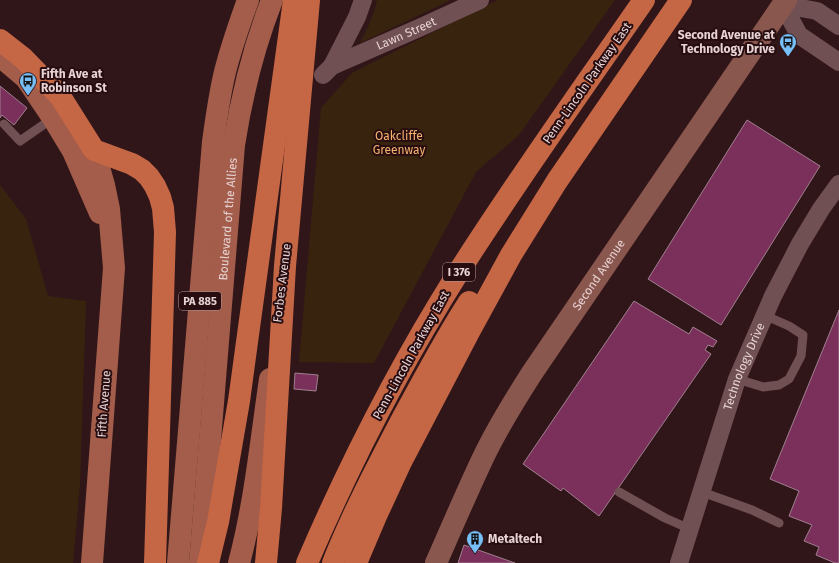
<svg xmlns="http://www.w3.org/2000/svg" width="839" height="563" font-family="'Fira Sans',sans-serif">
	<rect width="100%" height="100%" fill="#311619"/>
	<g fill="#38240e">
		<path d="M377,0H451L360,43C367,30 374,15 377,0Z"/>
		<path d="M498,0H615L519,135L476,172L374,363L299,362L321,108L352,73Z"/>
		<path d="M0,185L26,219L48,296L86,301L80,484L73,563H0Z"/>
	</g>
	<g fill="#7b2f5b" stroke="#9f808f">
		<path d="M0,86L27,108L14,125L2,115L0,118Z"/>
		<path d="M747,120L820,166L721,325L648,279Z"/>
		<path d="M634,301L689,334L693,327L717,341L713,347L708,345L705,350L711,354L599,516L563,488L561,491L523,464Z"/>
		<path d="M839,310V563H835L816,555L819,547L804,541L812,525L789,516L799,491L770,479Z"/>
		<path d="M295,373L318,375L316,391L294,389Z"/>
		<path d="M464,545L515,563H458Z"/>
	</g>
	<g fill="none" stroke-linecap="round" stroke-linejoin="round">
		<g stroke="#705052" stroke-width="9">
			<path d="M4,124L20,141L53,118"/>
			<path d="M737,379L763,387L779,385L789,379L801,356L803,335L789,326L764,315"/>
			<path d="M619,492L665,518L690,529"/>
			<path d="M702,492L752,510L779,523"/>
		</g>
		<g stroke="#705052" stroke-width="18">
			<path d="M783,5L799,35L839,62"/>
			<path d="M783,5L817,11L839,26"/>
			<path id="s1" d="M332,66L419,28L480,0"/>
			<path d="M323,75L332,66L357,17L363,0"/>
			<path id="s2" d="M679,563L737,379L773,296L800,244L821,209L839,184"/>
		</g>
		<path stroke="#8a574e" stroke-width="22" id="s3" d="M436,563C451,529 466,494 482,460C496,430 514,401 532,373L786,0"/>
		<g stroke="#a35d4a" stroke-width="22">
			<path d="M0,56L26,78L53,118L73,151L100,213"/>
			<path d="M92,563L114,268L109,209L104,185L94,150"/>
			<path d="M178,563L213,142C216,120 219,98 224,76C230,50 239,25 248,0"/>
			<path id="s4" d="M200,563L234,145C242,93 253,49 272,0"/>
			<path d="M239,563C255,503 261,440 270,379"/>
		</g>
		<g stroke="#c56645" stroke-width="22">
			<path d="M0,40L23,58L60,96L94,150L132,164L142,170L149,177L155,186L160,197L163,208L165,232L156,531L155,563"/>
			<path d="M208,563L218,522L239,401L247,342L294,0"/>
			<path d="M266,563L271,508L285,266L309,0"/>
			<path d="M307,563C350,463 400,365 458,273C517,180 581,91 644,0"/>
			<path d="M333,563C352,515 376,469 400,423C422,383 444,340 469,302"/>
			<path d="M356,563L376,516L401,462L469,332L511,255L557,181L681,0"/>
		</g>
	</g>
	<defs>
		<g id="bus-pin" transform="scale(0.9)"><path d="M0 17L-7.5 6A9.5 9.5 0 1 1 7.5 6Z" fill="#78bff7" stroke="#270c10"/><path d="M-5-6H5V4H4V6H2V4H-2V6H-4V4H-5ZM-3.5-4V0h7V-4ZM-3.5 1.2v1.5H-2V1.2ZM2 1.2v1.5H3.5V1.2Z" fill="#111"/></g>
		<g id="building-pin" transform="scale(0.9)"><path d="M0 17L-7.5 6A9.5 9.5 0 1 1 7.5 6Z" fill="#78bff7" stroke="#270c10"/><path d="M-4-6H4V6H1V3H-1V6H-4ZM-2.5-4.3h1.7v1.8h-1.7ZM.8-4.3h1.7v1.8H.8ZM-2.5-1h1.7V.8h-1.7ZM.8-1h1.7V.8H.8Z" fill="#111"/></g>
	</defs>
	<g fill-rule="evenodd">
		<use href="#bus-pin" x="788" y="42"/>
		<use href="#bus-pin" x="28" y="81"/>
		<use href="#building-pin" x="475" y="539"/>
	</g>
	<g text-anchor="middle" dominant-baseline="central" stroke-width="4" stroke-linejoin="round" paint-order="stroke">
		<g fill="#270c10" stroke="#ad9799" stroke-width="1">
			<rect x="443" y="263" width="32" height="18" rx="3"/>
			<rect x="179" y="292" width="42" height="18" rx="3"/>
		</g>
		<g font-size="11" font-weight="bold" fill="#e7d3d4">
			<text x="459" y="272">I 376</text>
			<text x="200" y="301">PA 885</text>
		</g>
		<g font-size="12" fill="#e7d3d4" stroke="#270c10">
			<text stroke="none"><textPath href="#s1" startOffset="81">Lawn Street</textPath></text>
			<text transform="translate(587 83) rotate(-55)">Penn-Lincoln Parkway East</text>
			<text stroke="none"><textPath href="#s4" startOffset="345">Boulevard of the Allies</textPath></text>
			<text stroke="none"><textPath href="#s3" startOffset="332">Second Avenue</textPath></text>
			<text transform="translate(282 283) rotate(-83)">Forbes Avenue</text>
			<text transform="translate(411 355) rotate(-61)">Penn-Lincoln Parkway East</text>
			<text stroke="none"><textPath href="#s2" startOffset="207">Technology Drive</textPath></text>
			<text transform="translate(104 404) rotate(-86)">Fifth Avenue</text>
		</g>
		<g font-size="12" font-weight="bold" fill="#e7d3d4" stroke="#270c10" text-anchor="start">
			<text x="775" y="35" text-anchor="end">Second Avenue at<tspan x="775" dy="14">Technology Drive</tspan></text>
			<text x="41" y="74">Fifth Ave at<tspan x="41" dy="14">Robinson St</tspan></text>
			<text x="488" y="539">Metaltech</text>
		</g>
		<g font-size="12" fill="#f7b36e" stroke="#270c10">
			<text x="399" y="136">Oakcliffe<tspan x="399" dy="14">Greenway</tspan></text>
		</g>
	</g>
</svg>
